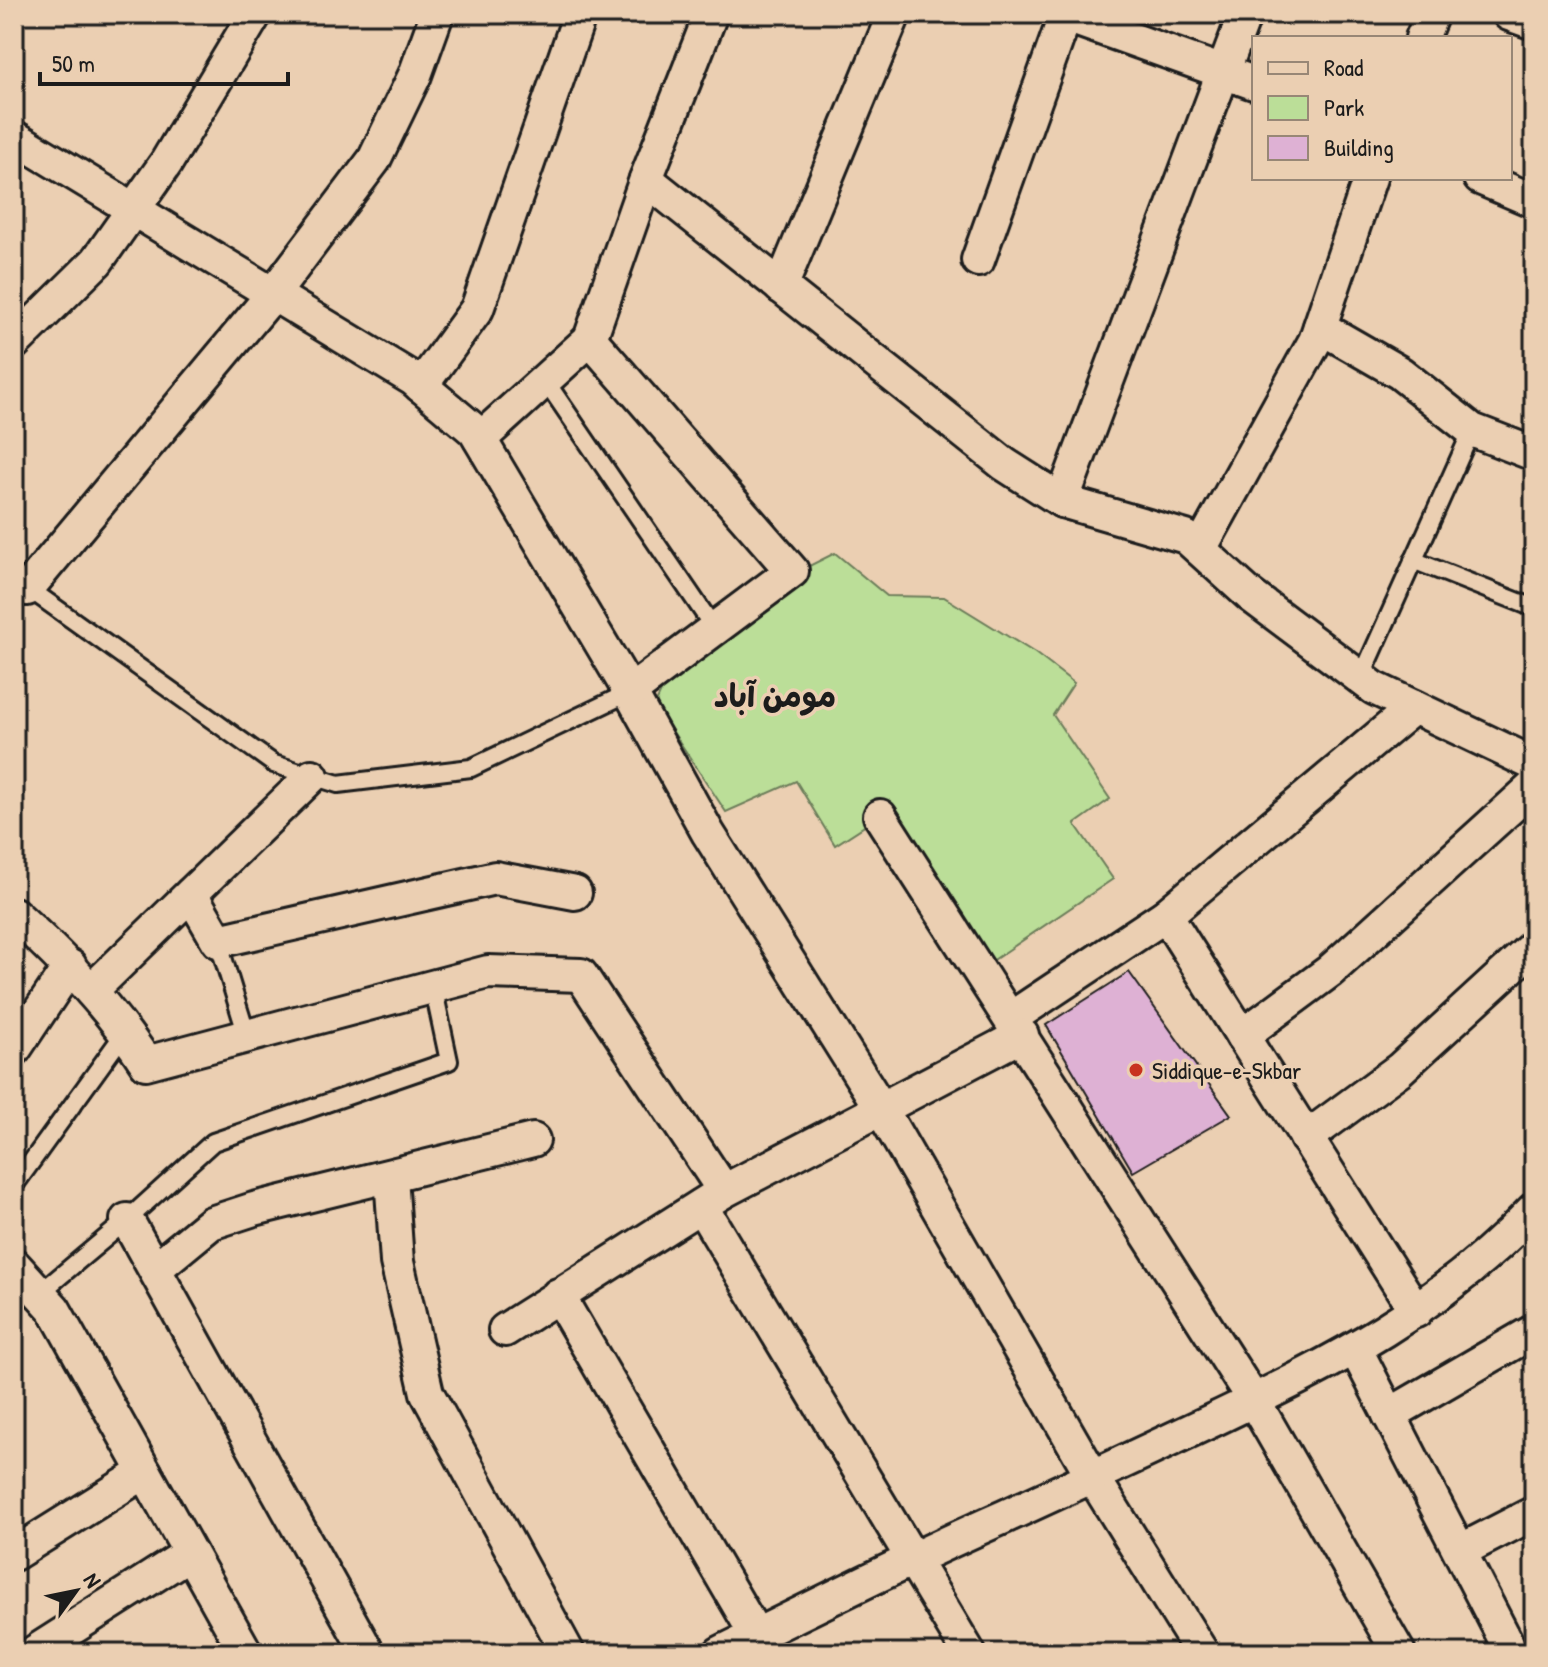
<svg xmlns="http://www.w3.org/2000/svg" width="1548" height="1667" font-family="'Patrick Hand','Playpen Sans Arabic',sans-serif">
	<rect width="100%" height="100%" fill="#ebcfb2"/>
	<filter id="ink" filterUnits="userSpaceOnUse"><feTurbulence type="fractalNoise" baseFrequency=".0125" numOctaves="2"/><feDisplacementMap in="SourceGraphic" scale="16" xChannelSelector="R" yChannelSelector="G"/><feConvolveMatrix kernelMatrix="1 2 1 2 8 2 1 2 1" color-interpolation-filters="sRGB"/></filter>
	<g filter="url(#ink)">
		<path fill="#bbde98" stroke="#6c7d5a" stroke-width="2" d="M835,553L887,596L944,597L1035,653L1074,683L1053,715L1110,799L1075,824L1113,879L979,970L880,816L835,845L796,781L726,812L655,705L664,685L793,574Z"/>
		<path fill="#deb1d4" stroke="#1c1c1c" stroke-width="2" d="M1129,972L1231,1115L1133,1172L1046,1025Z"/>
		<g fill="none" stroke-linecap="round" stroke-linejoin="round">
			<g stroke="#1c1c1c" stroke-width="22">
				<g id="lane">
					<path d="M545,380L714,628"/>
					<path d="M1413,560L1534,608"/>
					<path d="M14,578L274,764L338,784L471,768L630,692"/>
					<path d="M1361,678L1472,430"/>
					<path d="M218,941L247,1036"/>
					<path d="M14,1186L125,1032"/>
					<path d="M40,1293L127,1220L213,1142L449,1061L433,986"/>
				</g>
			</g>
			<g stroke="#1c1c1c" stroke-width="38">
				<g id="street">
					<path d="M1061,14L1254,83"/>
					<path d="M1509,14L1534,23"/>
					<path d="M1422,38L1432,14"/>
					<path d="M14,137L413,379L475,431L630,692L708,833L880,1107L1093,1477L1202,1653"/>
					<path d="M1480,178L1534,201"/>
					<path d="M646,179L1004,464L1062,501L1186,537L1250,595L1374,688L1534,764"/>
					<path d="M978,260L1066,14"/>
					<path d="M781,287L894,14"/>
					<path d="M1320,327L1400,373L1472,430L1534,454"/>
					<path d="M590,339L646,179L711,14"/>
					<path d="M14,343L97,261L166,163L255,14"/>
					<path d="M421,386L477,309L580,14"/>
					<path d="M480,439L590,339L792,571L630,692"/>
					<path d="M1062,501L1245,14"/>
					<path d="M1200,549L1315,341L1370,178"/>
					<path d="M27,589L273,294L374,160L415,75L437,14"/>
					<path d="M880,816L1254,1401L1399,1653"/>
					<path d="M191,894L218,941L495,878L575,893"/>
					<path d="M14,914C64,959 110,1007 146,1063L488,972L581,975L724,1191L505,1330"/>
					<path d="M1166,915L1416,1311"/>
					<path d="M91,991L312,776"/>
					<path d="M1011,1018L1166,915L1414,707"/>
					<path d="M1242,1036L1330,971L1534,786"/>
					<path d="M14,1050L70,966"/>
					<path d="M1306,1138L1400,1069L1534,946"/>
					<path d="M391,1176L397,1262L427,1393L568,1653"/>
					<path d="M724,1191L1022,1035"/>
					<path d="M701,1206L969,1653"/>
					<path d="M127,1220L368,1653"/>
					<path d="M14,1265L54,1309L246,1653"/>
					<path d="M155,1269L211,1223L254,1209L533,1140"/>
					<path d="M558,1295L766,1652"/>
					<path d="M1355,1348L1512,1653"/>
					<path d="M1389,1415L1534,1331"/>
					<path d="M1460,1551L1534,1513"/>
					<path d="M14,1554L145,1472"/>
					<path d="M33,1653L190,1553"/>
					<path d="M720,1653C814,1607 908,1559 1004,1517C1074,1485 1143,1453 1213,1420C1335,1362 1440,1309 1534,1209"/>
				</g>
			</g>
			<use href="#lane" stroke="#ebcfb2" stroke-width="16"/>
			<use href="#street" stroke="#ebcfb2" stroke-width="32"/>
		</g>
	</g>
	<circle fill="#c8321e" stroke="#ebcfb2" stroke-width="3" cx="1136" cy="1070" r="8"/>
	<g text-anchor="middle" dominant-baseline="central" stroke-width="7" stroke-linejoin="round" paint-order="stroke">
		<g font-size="24" fill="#1c1c1c" stroke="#ebcfb2" text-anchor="start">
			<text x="1152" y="1070">Siddique-e-Skbar</text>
		</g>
		<g font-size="32" font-weight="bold" fill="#1c1c1c" stroke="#ebcfb2">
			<text x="775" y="695">مومن آباد</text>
		</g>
	</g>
	<rect width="1548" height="1667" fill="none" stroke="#ebcfb2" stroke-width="48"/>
	<rect x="24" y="24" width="1500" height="1619" fill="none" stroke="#1c1c1c" stroke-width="3" filter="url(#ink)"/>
	<rect x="1252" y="36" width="260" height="144" fill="#ebcfb2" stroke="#988776" stroke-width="2"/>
	<rect x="1268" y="62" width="40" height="12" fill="#ebcfb2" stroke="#988776" stroke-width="2"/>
	<text x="1324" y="76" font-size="24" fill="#1c1c1c">Road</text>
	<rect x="1268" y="96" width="40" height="24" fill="#bbde98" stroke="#988776" stroke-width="2"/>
	<text x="1324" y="116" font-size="24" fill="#1c1c1c">Park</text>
	<rect x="1268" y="136" width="40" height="24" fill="#deb1d4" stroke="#988776" stroke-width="2"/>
	<text x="1324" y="156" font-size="24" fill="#1c1c1c">Building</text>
	<g transform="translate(76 1591) rotate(57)" stroke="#ebcfb2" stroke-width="6" paint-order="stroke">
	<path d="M0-6L14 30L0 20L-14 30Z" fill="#1c1c1c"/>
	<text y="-12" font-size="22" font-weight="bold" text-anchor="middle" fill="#1c1c1c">N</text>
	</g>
	<path d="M40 72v12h248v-12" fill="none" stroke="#1c1c1c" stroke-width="4"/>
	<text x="52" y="72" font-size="24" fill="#1c1c1c" stroke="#ebcfb2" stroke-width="6" paint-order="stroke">50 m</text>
</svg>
